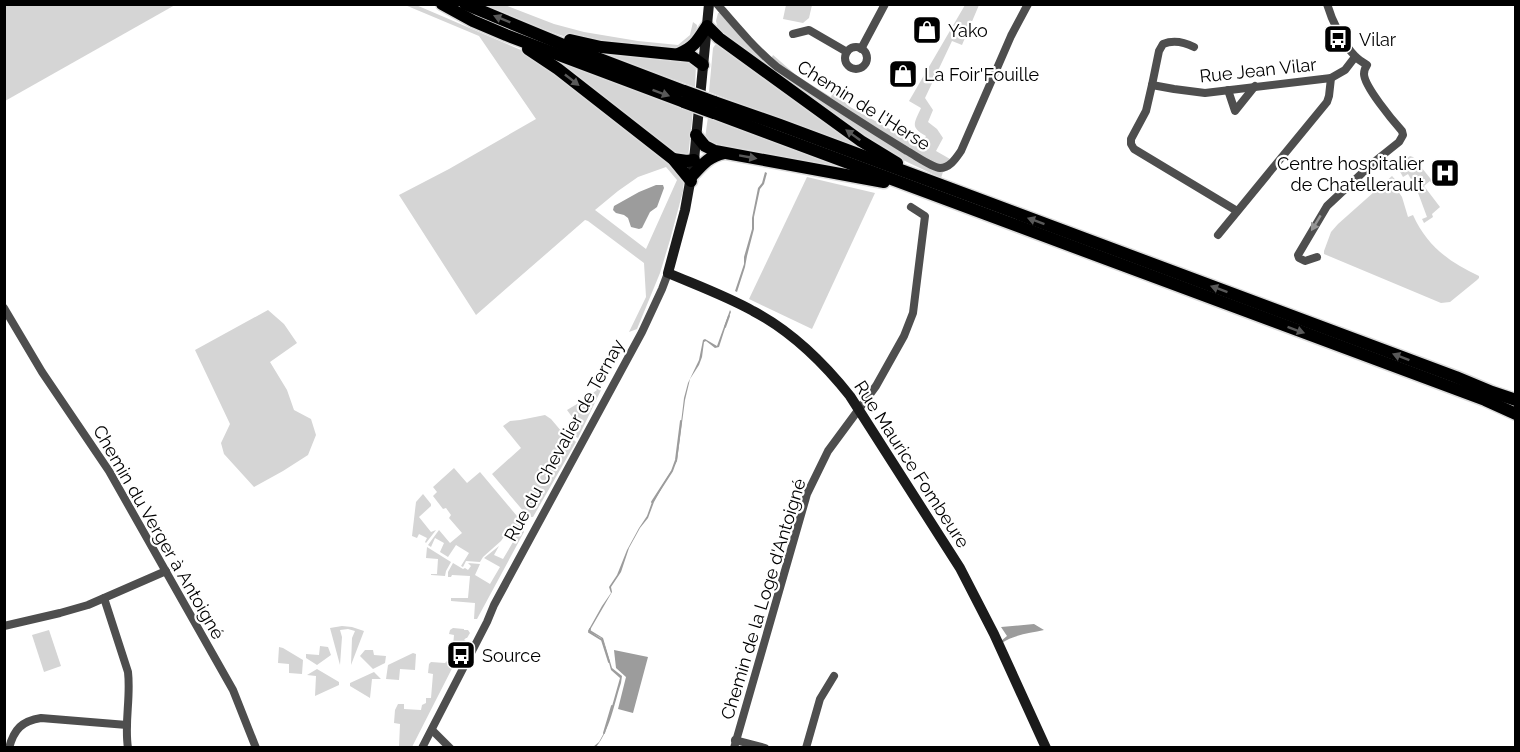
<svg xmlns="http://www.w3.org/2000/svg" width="1520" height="752" font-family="Raleway,sans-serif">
	<rect width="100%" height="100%" fill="#fff"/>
	<g fill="#d5d5d5" fill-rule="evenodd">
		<path d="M5,4H175V5L5,101Z"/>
		<path d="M405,5H416L521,50L532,56L672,163L684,180L683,191L670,240L660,273L637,329L629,332L646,297L644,263L588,221L585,220L476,315L399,195L449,169L536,119L479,36ZM666,167L677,180L646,249L595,210L618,191L638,177Z"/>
		<path d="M482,5H505L554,24L584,32L638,41L678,45L690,35L693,22L697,25L696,35L678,51L569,38L548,31Z"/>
		<path d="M786,5H812L809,18L803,23L783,19Z"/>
		<path d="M965,5H979L962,45L952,41L925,98L933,110L928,122L937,129L943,138L936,151L950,159L944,164H936L928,160L830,99L771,59L773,55L796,75L831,97L834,90C840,94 843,102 850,107L920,146L926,136C909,127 915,122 921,108L909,101Z"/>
		<path d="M718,13H721L757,54L930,167L943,172L941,178L903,160L872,142L718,30L716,21Z"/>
		<path d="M574,44L686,58L696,65L695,87Z"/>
		<path d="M720,44L894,163L709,92L713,48L715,45Z"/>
		<path d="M531,49L693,111L688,158L683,160Z"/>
		<path d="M708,117L876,177L718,148L709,143L705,138Z"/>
		<path d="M1410,156L1413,157L1434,183L1433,185L1430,181L1424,186L1440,207L1432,214L1433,217L1424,223L1422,219L1427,217L1417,190L1408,174L1403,177L1398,168V165Z"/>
		<path d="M1392,176L1400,185L1396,188L1402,197L1408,217L1413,215C1427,246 1449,262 1479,276V278L1477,280L1450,302L1441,303L1324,254V251L1331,232L1338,224Z"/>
		<path d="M807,177L875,193L812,329L749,299Z"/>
		<path d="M268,310L284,324L297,343L270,362L287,390L294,410L311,419L316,435L308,455L283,471L254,487L224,454L221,443L230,424L195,350Z"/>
		<path d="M599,375L601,377L602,388L578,438L574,436L573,439L576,442L533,517H531L530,515L525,513L492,474L521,448L503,426L510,421L520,420L545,415L551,419L562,432L575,421L567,410L582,401L597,390L591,381Z"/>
		<path d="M454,468L467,483L480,472L522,522L524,532L477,619H474L475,603L451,601V598H468L470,576L452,575L451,577H448V572L453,563L463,569L465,568L468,570L471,566L468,563L480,564L475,575L490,584L500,567L484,558L499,546L494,555L503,559L516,537L507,532L501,541L483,557L480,562L466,561L463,567L461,566L469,553L456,545L448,557L440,552L444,543L435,538L431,547L428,545L439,530L450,543L462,533L449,518L451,515L446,508L443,509L433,496L437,492L433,487Z"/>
		<path d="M423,494L431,504V506L419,517L431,532L436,530L426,543L425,542L427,538L419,534L417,538L412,536L416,502Z"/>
		<path d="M427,547L451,562L446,571L445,576L431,575V574H437L438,559L426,558Z"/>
		<path d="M342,626L352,627L364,631L351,665L352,638L355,631L348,629L340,630L342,637L340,665L330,628Z"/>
		<path d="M453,628L464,629V630H468L470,633L467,638H466L464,640L466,641L412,747H399L400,724L394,723L395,710L398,704H404V709L421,710L422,705L426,703V698H431L433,674L428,673L429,664L431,662L445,663L447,661V657H452L454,635L449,634L450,630Z"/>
		<path d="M49,630L61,666L44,672L32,635Z"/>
		<path d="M320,646L328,647L331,655L317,665L306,658V654L319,655Z"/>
		<path d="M279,647L283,648L303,660L302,674L289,673V664L278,663Z"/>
		<path d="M365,650H373L374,655L386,656L385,663L373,669L360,656Z"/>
		<path d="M413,653L416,654L415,670L400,669L399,680L386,679L388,665Z"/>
		<path d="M317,669L339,682V685L315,696L316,676L307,675Z"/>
		<path d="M374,672L381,679H372L370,698L350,686V683Z"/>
	</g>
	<g fill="#9c9c9c">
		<path d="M765,172L767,173L764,184L760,189L754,217V229L747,256L745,267L737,292L735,291L744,264V257L752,229V218L758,188L762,183Z"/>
		<path d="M656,185H663L664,188L657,207L650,212L642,228L639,229L631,227L628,218L624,215L616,213L613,210L614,206L639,192Z"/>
		<path d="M730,310L731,312L728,319L719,347L715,348L706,341L704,342L702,357L699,365L690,379L685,400L677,461L654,502L648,518L640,528L629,548L621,572L611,587L612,592L590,630L603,638L612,668L622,676L621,683C614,704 610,730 596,747H593L599,742L605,731L620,678L611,670L604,644L601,638L588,631L602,606L611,593L609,587L617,575L627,550L639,528L647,516L652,502L673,468L677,456L684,398L688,383L699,360L703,340L705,339L717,346Z"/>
		<path d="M1034,624L1044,630C1030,633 1013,635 1002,643L1001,641L1007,636L1001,627Z"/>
		<path d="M614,650L648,657L633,713L618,709L626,677L616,668Z"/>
	</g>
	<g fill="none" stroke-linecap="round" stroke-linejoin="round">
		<g stroke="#9c9c9c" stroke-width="2">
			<path d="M725,327L729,316"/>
			<path d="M652,502L672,471L676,460L681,421"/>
			<path d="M590,629L589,632L602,640L609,662"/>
			<path d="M604,733L612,706"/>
		</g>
		<g stroke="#dbdbdb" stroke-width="15">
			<g id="primary">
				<path d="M442,4L473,21L506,35L684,102"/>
				<path d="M465,4L566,46L684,91"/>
				<path d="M570,40L601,47L691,56L703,65"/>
				<path d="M528,49L558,69L673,159L691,181"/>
				<path d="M678,54C694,48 698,40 707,26L719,38L861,141L897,163"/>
				<path d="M714,102L780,125L1456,377L1492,392L1516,400"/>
				<path d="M714,113L1485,400L1516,414"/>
				<path d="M696,135L705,146L715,151L884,182"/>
				<path d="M673,159L687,161L694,160"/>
				<path d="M692,176C702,165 709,156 724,153"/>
			</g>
		</g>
		<g stroke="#4e4e4e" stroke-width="8">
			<path d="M717,4C736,26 755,49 777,67C820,96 863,124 907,151C915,155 931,167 940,168C950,168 956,158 961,151L1011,36L1028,4"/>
			<path d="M793,34L809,30L847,52"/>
			<circle cx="856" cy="58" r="11"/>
			<path d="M861,49L885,4"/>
			<path d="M1152,85L1159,51L1163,44C1173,40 1184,42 1194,47"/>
			<path d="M1228,90L1235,111L1255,86"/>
			<path d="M1237,211L1134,149L1131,144V139L1146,111L1152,85L1174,89L1205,93L1331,78"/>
			<path d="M1218,235L1327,102L1329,96L1331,78L1345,70L1355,57"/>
			<path d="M1317,257L1305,261L1299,258L1298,255L1327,206L1374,162L1399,142L1403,135L1402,131C1393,121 1364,86 1364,74C1364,71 1365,68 1367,65C1363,62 1358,60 1355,56C1343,44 1332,21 1327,4"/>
			<path d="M4,308L42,372L109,471L233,690L256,748"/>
			<path d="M104,598L128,672C131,698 124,723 128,748"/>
			<path d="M4,626L60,613L88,605L166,571"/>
			<path d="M432,730L450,748"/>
			<path d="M735,740L765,748"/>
			<path d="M9,748C14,729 22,721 41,718L127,725"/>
			<path d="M422,748L487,622L494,605L642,332L662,289L668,273"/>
			<path d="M734,748L807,494L828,451L876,386L904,336L913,313L925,216L911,207"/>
			<path d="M806,748L820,699L834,676"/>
		</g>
		<path stroke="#1b1b1b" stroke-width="10" d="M709,4L694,160L685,210L668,273C696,285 726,296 753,311C791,331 823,362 850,396L960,568L994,634L1046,748"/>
		<use href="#primary" stroke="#000" stroke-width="12"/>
		<g stroke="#dbdbdb" stroke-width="15" stroke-linecap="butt">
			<g id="primary-bridge">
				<path d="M684,91L714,102"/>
				<path d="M684,102L714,113"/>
			</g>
		</g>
		<use href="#primary-bridge" stroke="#000" stroke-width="12"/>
	</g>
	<defs><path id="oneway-solid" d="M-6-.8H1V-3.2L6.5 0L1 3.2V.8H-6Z" transform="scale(1.5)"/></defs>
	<g fill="#595959">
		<use href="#oneway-solid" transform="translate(502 19) rotate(-158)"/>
		<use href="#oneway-solid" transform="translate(572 80) rotate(38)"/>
		<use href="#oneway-solid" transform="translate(661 93) rotate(20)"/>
		<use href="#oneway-solid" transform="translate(853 135) rotate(-144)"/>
		<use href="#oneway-solid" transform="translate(748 157) rotate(10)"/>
		<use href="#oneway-solid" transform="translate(1036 221) rotate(-160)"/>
		<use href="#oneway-solid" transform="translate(1219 289) rotate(-160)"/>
		<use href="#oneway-solid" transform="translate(1296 330) rotate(20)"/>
		<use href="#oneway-solid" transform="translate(1401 357) rotate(-159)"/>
	</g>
	<use fill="#959595" href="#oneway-solid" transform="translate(1316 223) rotate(121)"/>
	<defs>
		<g id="shop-square" transform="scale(1.5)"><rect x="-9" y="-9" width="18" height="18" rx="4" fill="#000" stroke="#fff"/><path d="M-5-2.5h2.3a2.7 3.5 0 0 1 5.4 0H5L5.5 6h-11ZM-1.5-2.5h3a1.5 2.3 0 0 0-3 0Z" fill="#fff"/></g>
		<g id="bus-square" transform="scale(1.5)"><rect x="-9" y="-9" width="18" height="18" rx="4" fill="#000" stroke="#fff"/><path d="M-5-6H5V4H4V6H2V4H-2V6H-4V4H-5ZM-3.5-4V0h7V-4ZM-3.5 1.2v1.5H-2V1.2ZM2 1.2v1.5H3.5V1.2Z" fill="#fff"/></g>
		<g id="hospital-square" transform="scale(1.5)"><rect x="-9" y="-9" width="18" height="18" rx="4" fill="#000" stroke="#fff"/><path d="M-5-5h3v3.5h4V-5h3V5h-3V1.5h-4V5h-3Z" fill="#fff"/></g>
	</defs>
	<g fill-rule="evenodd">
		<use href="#shop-square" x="927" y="30"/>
		<use href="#bus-square" x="1338" y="39"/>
		<use href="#shop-square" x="903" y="74"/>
		<use href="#hospital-square" x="1445" y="173"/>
		<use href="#bus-square" x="461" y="655"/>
	</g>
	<g text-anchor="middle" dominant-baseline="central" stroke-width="4.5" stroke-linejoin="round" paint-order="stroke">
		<g font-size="18" fill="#000" stroke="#fff" text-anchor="start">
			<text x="948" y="30">Yako</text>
			<text x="1359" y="39">Vilar</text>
			<text x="924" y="74">La Foir'Fouille</text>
			<text x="1424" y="163" text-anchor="end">Centre hospitalier<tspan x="1424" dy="21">de Chatellerault</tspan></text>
			<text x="482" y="655">Source</text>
		</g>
		<g font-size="18" fill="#000" stroke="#fff">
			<text transform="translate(1258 70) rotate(-6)">Rue Jean Vilar</text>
			<text transform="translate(864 105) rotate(32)">Chemin de l'Herse</text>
			<text transform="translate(564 440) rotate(-61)">Rue du Chevalier de Ternay</text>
			<text transform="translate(912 464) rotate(57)">Rue Maurice Fombeure</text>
			<text transform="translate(159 532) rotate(60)">Chemin du Verger à Antoigné</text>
			<text transform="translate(763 599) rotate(-73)">Chemin de la Loge d'Antoigné</text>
		</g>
	</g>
	<rect width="1520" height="752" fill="none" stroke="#000000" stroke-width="12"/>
</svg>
